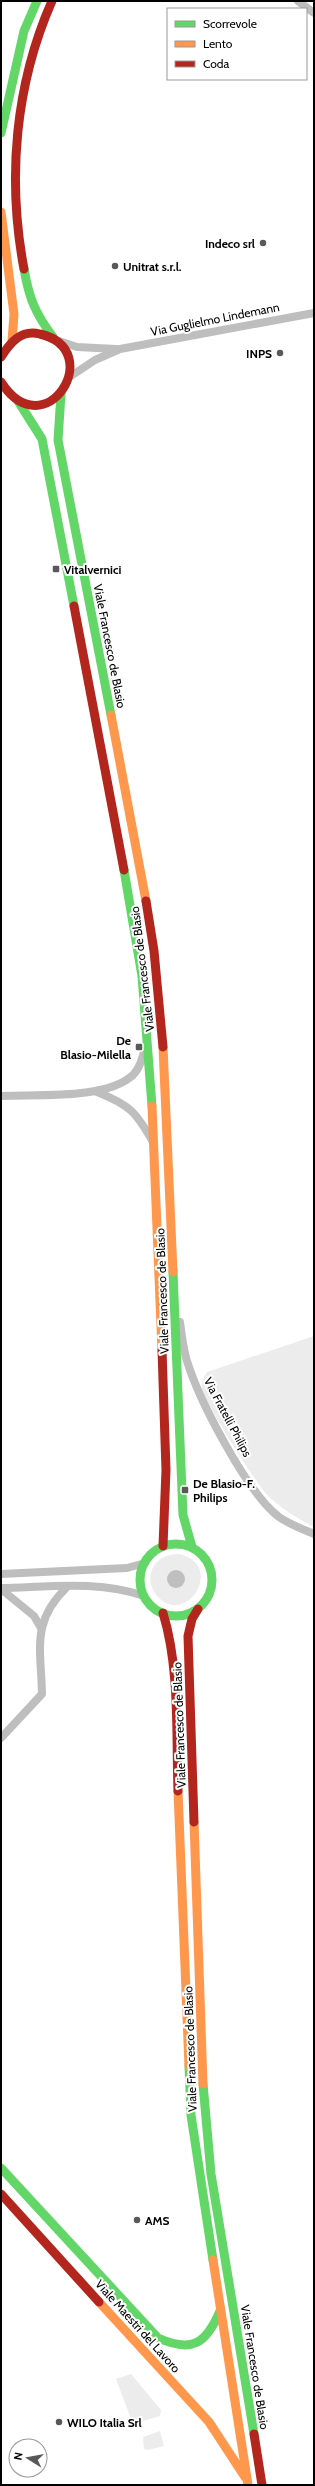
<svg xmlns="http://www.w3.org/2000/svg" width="315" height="2486" font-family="Cabin,sans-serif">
	<rect width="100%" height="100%" fill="#fff"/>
	<g fill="#ececec">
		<path d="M314,1336V1527C297,1518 282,1509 268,1496C257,1485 206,1404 202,1389C200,1382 204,1378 207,1372Z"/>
		<path d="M179,1554C226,1565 187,1627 158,1597C152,1591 149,1581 151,1573C154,1560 166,1554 179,1554Z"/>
		<path d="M131,2374L161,2410L160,2416L133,2424L116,2379Z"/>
		<path d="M160,2431L164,2446L148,2450L144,2449L143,2437Z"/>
	</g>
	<circle fill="#bfbfbf" cx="176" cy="1579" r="9"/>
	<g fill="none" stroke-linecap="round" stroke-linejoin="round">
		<g stroke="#bebebe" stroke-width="8">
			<path d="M298,1L314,13"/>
			<path d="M59,341L77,347L116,349"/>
			<path d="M71,376L95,360L120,349L314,313"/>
			<path d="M97,1092C130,1105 136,1112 153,1142"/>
			<path d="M1,1096C37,1094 106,1100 133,1075C141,1067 143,1055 146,1044"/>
			<path d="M180,1322C182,1335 183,1349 187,1361C199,1400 247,1493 279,1517C289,1524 302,1529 314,1534"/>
			<path d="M1,1574L127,1568L145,1563"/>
			<path d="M1,1588C48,1587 99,1580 144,1596"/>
			<path d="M1,1589L34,1616L41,1628"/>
			<path d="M1,1738L42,1694C41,1648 31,1622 67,1587"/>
		</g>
		<g stroke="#63d668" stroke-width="9">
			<path d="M1,133L24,31L37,1"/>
			<path d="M24,269C29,298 35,313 53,337"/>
			<path d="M61,394L58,440L111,715"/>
			<path d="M18,401L42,439L74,606"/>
			<path d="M124,870L142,976L152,1106"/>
			<path d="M173,1272L183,1515L192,1547"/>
			<circle cx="176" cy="1580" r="36"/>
			<path d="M189,2066L191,2115L213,2260"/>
			<path d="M203,2084L211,2174L254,2434"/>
			<path d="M1,2168L158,2338C192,2353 206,2344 220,2311"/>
		</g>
		<g stroke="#ff974d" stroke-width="9">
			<path d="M1,212L14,314L12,341"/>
			<path d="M111,715L146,901"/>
			<path d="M163,1047L173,1272"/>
			<path d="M152,1106L162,1350"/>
			<path d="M178,1791L189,2066"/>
			<path d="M194,1822L203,2084"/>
			<path d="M213,2260L248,2485"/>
			<path d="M99,2302L209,2422L245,2477"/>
		</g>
		<g stroke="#b3261e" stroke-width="9">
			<path d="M24,269C7,179 15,85 52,1"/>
			<path d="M1,357C10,343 21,329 40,334C108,350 45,450 1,382"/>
			<path d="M74,606L124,870"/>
			<path d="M146,901L154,951L163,1047"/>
			<path d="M162,1350L166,1470L163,1546"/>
			<path d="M163,1613C180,1668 176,1734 178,1791"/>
			<path d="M194,1822L188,1636L192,1619L198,1609"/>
			<path d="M1,2194L99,2302"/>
			<path d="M254,2434L262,2485"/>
		</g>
	</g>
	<g fill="#595959" stroke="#fff" stroke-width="1.5">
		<circle cx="263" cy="243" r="4"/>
		<circle cx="115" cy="266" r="4"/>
		<circle cx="280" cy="353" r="4"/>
		<rect x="52" y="565" width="8" height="8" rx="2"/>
		<rect x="135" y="1043" width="8" height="8" rx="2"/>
		<rect x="181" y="1486" width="8" height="8" rx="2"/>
		<circle cx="137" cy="2220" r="4"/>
		<circle cx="59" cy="2422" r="4"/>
	</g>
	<g text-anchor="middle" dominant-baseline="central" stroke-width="4" stroke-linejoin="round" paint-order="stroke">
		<g font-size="12" font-weight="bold" fill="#000" stroke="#fff" text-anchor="start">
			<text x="255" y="243" text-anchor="end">Indeco srl</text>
			<text x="123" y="266">Unitrat s.r.l.</text>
			<text x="272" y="353" text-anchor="end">INPS</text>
			<text x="64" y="569">Vitalvernici</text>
			<text x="131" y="1040" text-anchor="end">De<tspan x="131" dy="14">Blasio-Milella</tspan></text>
			<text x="193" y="1483">De Blasio-F.<tspan x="193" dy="14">Philips</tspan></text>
			<text x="145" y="2220">AMS</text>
			<text x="67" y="2422">WILO Italia Srl</text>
		</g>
		<g font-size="12" fill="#000" stroke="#fff">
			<text transform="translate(215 319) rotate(-11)">Via Guglielmo Lindemann</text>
			<text transform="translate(110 646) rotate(79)">Viale Francesco de Blasio</text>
			<text transform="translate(142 969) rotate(-97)">Viale Francesco de Blasio</text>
			<text transform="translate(162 1291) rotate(-92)">Viale Francesco de Blasio</text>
			<text transform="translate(228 1417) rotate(62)">Via Fratelli Philips</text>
			<text transform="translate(179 1725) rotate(-92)">Viale Francesco de Blasio</text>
			<text transform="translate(190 2049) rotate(-92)">Viale Francesco de Blasio</text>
			<text transform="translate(138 2326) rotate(48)">Viale Maestri del Lavoro</text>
			<text transform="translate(255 2367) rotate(81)">Viale Francesco de Blasio</text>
		</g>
	</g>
	<rect width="315" height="2486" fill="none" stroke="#000000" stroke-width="4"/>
	<rect x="167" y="8" width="140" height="72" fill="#ffffff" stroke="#999999"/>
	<rect x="175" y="21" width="20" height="6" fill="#63d668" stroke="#999999"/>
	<text x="203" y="28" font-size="12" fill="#000000">Scorrevole</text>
	<rect x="175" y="41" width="20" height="6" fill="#ff974d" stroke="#999999"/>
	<text x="203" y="48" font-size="12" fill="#000000">Lento</text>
	<rect x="175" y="61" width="20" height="6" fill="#b3261e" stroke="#999999"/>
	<text x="203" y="68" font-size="12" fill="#000000">Coda</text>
	<g transform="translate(28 2458) rotate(281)"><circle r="19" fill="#ffffff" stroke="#999999"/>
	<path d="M0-3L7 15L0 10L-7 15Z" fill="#595959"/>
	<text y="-6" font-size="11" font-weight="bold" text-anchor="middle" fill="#000000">N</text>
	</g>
</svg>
